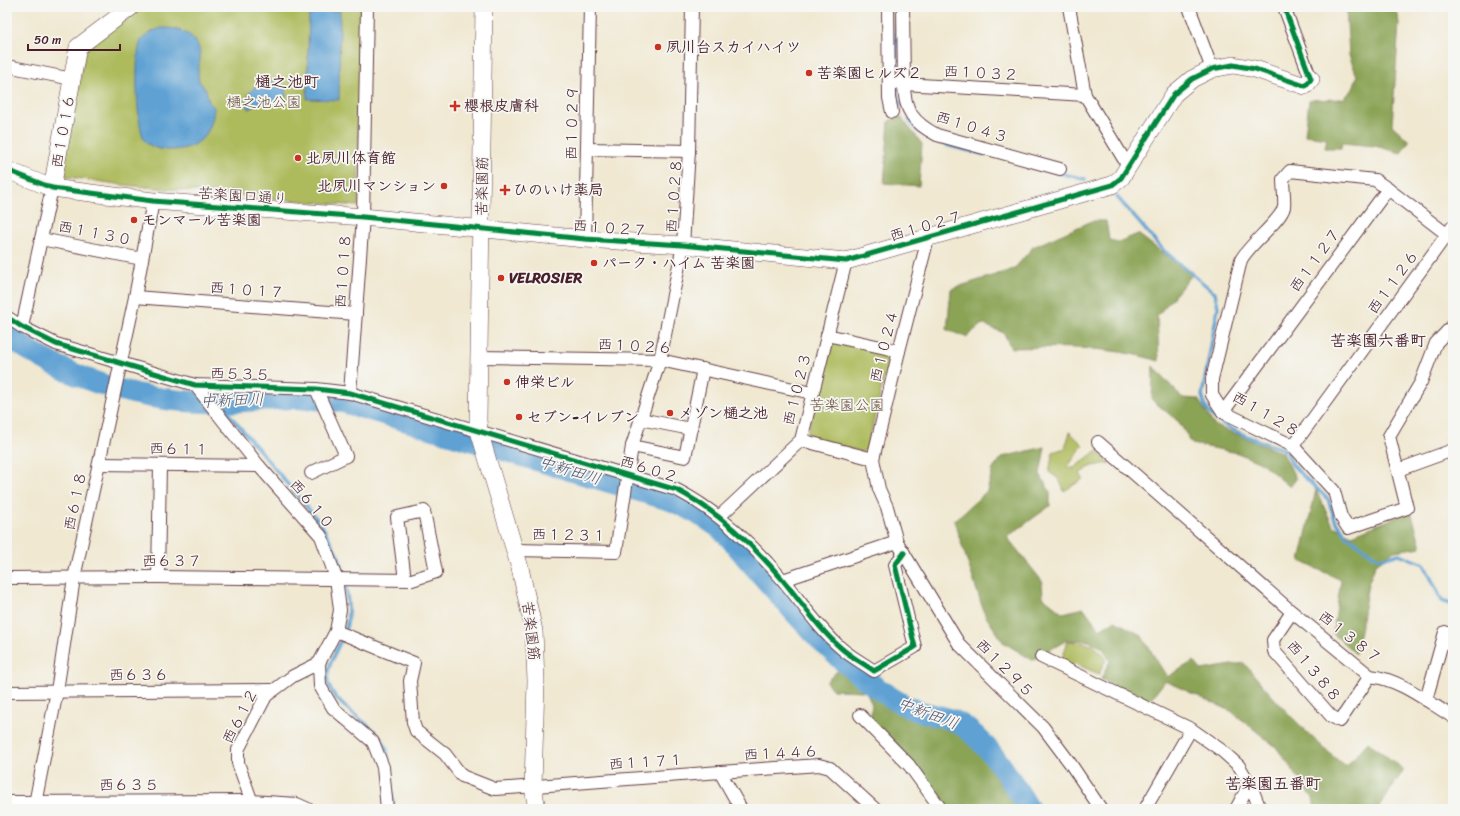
<svg xmlns="http://www.w3.org/2000/svg" width="1460" height="816" font-family="Sriracha,'Klee One',sans-serif">
	<rect width="100%" height="100%" fill="#f6f6f2"/>
	<filter id="ink" filterUnits="userSpaceOnUse"><feTurbulence type="fractalNoise" baseFrequency=".025" numOctaves="2"/><feDisplacementMap in="SourceGraphic" scale="8" xChannelSelector="R" yChannelSelector="G"/><feConvolveMatrix kernelMatrix="1 2 1 2 8 2 1 2 1" color-interpolation-filters="sRGB"/></filter>
	<filter id="wash" filterUnits="userSpaceOnUse"><feTurbulence type="fractalNoise" baseFrequency=".012" numOctaves="4" result="noise"/><feDisplacementMap in="SourceGraphic" scale="16" xChannelSelector="R" yChannelSelector="G"/><feGaussianBlur stdDeviation="0.9" result="paint"/><feColorMatrix in="noise" values="0 0 0 0 0 0 0 0 0 0 0 0 0 0 0 0 0 1.4 0 .05"/><feComposite in="paint" operator="in"/></filter>
	<g filter="url(#wash)">
		<rect width="100%" height="100%" fill="#f0e8d1"/>
		<g fill="#aebb5d" stroke="#7c6d44">
			<path d="M143,7H361L358,206L124,185L61,176L86,48Z"/>
			<path d="M837,341L887,353L889,357L867,449L862,452L811,439L807,434L832,344Z"/>
			<path d="M1070,432L1083,445L1067,468H1074L1096,451L1110,463L1092,466L1080,473L1083,479L1064,491L1059,479L1049,472L1053,452L1065,448Z"/>
			<path d="M1068,641C1085,643 1097,643 1106,659L1099,674L1074,663L1071,669L1060,665Z"/>
		</g>
		<g fill="#8aa354" stroke="#6a6140">
			<path d="M1346,7H1397L1399,24L1392,125L1409,141L1401,153L1375,146L1342,143L1341,148H1325L1327,138L1305,135L1309,100L1343,99L1353,89L1357,76L1349,55Z"/>
			<path d="M901,117L922,144L919,186L884,183L889,121Z"/>
			<path d="M1092,221H1106L1109,240L1118,242L1138,234L1192,275L1157,316L1159,361C1110,346 1062,347 1011,348L1004,333L982,324L966,337L947,330L951,289L1014,269L1033,247Z"/>
			<path d="M1153,366L1182,398L1198,399L1214,425L1283,453L1296,479L1290,487L1263,464L1238,453L1192,444L1179,422L1152,400Z"/>
			<path d="M1045,447L1040,474L1050,492V506L1007,537L1042,581L1043,597L1063,613L1084,608L1099,629L1115,621L1141,635L1167,677L1194,661L1201,670L1244,663C1275,701 1308,736 1346,767L1368,742L1404,770L1377,809H1315L1313,798L1276,747L1231,711L1165,681L1148,703L1101,679L1110,661L1103,648L1089,641L1067,640L1032,660L1003,642L985,615L954,521L987,491L993,469L1002,457Z"/>
			<path d="M1316,490L1333,526L1352,535L1411,511L1421,547L1394,551L1376,564L1368,584L1356,654L1333,634L1341,580L1300,561Z"/>
			<path d="M842,666L886,702L914,719L955,727L966,734L1018,809H945L869,722L872,704L866,691L833,690L826,682Z"/>
		</g>
		<g fill="#5fa1d3" stroke="#54607f">
			<path d="M309,11H340L339,100L307,99Z"/>
			<path d="M161,28C180,27 202,36 200,59C199,67 197,73 199,81L206,90L209,102L214,107C213,136 196,151 167,150C159,149 151,148 145,141C136,129 134,54 141,41C146,34 153,31 161,28Z"/>
			<path d="M265,81C277,81 286,83 286,97L280,102H261L249,109L246,102C248,92 255,85 265,81Z"/>
		</g>
		<g fill="none" stroke-linecap="round" stroke-linejoin="round">
			<g stroke="#5fa1d3" stroke-width="3.5">
				<path d="M896,7L897,94L901,106"/>
				<path d="M909,120C925,145 961,148 987,155"/>
				<path d="M1059,173L1085,179"/>
				<path d="M1117,197L1163,250L1215,293L1218,307L1202,396C1204,400 1204,405 1206,408C1218,429 1265,443 1286,450L1292,464L1300,473L1328,499L1335,520L1346,535L1377,558L1389,557L1399,554L1424,564L1442,601L1453,605"/>
				<path d="M219,402L321,524L339,557L344,576"/>
				<path d="M345,582C348,597 350,617 345,631C340,645 324,669 328,683C335,708 372,721 385,745C388,751 388,760 388,766"/>
				<path d="M392,794L394,809"/>
			</g>
			<path stroke="#5fa1d3" stroke-width="22" d="M7,335C67,380 144,404 219,402C244,402 268,399 292,398C308,398 324,400 340,401L673,501C690,509 708,518 722,530C733,540 742,553 752,564C785,601 816,640 855,671C874,686 893,701 915,710C932,716 952,716 966,728C993,749 1011,780 1029,809"/>
		</g>
	</g>
	<g filter="url(#ink)">
		<g fill="none" stroke-linecap="round" stroke-linejoin="round">
			<g stroke="#633d44" stroke-width="14">
				<g id="street">
					<path d="M888,7L889,98L892,112"/>
					<path d="M903,7L904,84L1085,95"/>
					<path d="M1069,7L1085,95L1128,166"/>
					<path d="M1189,7L1212,69"/>
					<path d="M1284,7L1311,79"/>
					<path d="M7,66L72,79"/>
					<path d="M889,83L904,84C904,111 914,123 937,135L1060,169"/>
					<path d="M587,149L689,151"/>
					<path d="M1388,189L1375,180L1290,171L1283,179C1283,188 1285,199 1284,207C1281,221 1249,244 1241,260L1212,379V395L1223,412L1293,446L1334,491L1341,517L1348,528L1407,508L1389,436L1421,382L1436,343L1453,325"/>
					<path d="M41,239L142,259"/>
					<path d="M585,239L590,7"/>
					<path d="M135,297L356,314"/>
					<path d="M7,317L22,327L56,344L195,385L316,389L350,393L677,490C718,511 752,544 782,579C802,603 818,628 841,648C851,657 863,663 874,671L915,647L895,565L904,553"/>
					<path d="M22,327L52,188"/>
					<path d="M827,335L899,351"/>
					<path d="M478,357L660,360L812,393"/>
					<path d="M195,385L259,466L321,536L336,578L340,610L336,631L319,663L320,686L333,708L373,742L383,767L387,809"/>
					<path d="M350,393L363,217L367,7"/>
					<path d="M1223,412L1388,189L1453,239"/>
					<path d="M640,419L691,429"/>
					<path d="M801,440L873,459L899,351L928,238"/>
					<path d="M1098,442L1292,612L1370,676C1400,679 1428,702 1453,717"/>
					<path d="M632,446L685,457L703,369"/>
					<path d="M1293,446L1453,226"/>
					<path d="M873,459L879,489L887,507L897,542L959,644L1043,727L1070,763L1101,809"/>
					<path d="M99,464L259,466"/>
					<path d="M1398,470L1453,450"/>
					<path d="M311,473L346,456L316,389"/>
					<path d="M720,516L801,440L846,261"/>
					<path d="M514,550L616,552L632,446L660,360L683,245L689,151L692,7"/>
					<path d="M158,577L160,465"/>
					<path d="M7,578L158,577L412,580L436,572L424,511L397,517L405,580"/>
					<path d="M783,580L897,542"/>
					<path d="M1292,612L1273,640L1274,651L1331,716L1340,721L1370,676"/>
					<path d="M336,631L414,663L410,681L413,722L416,731L445,754L462,776L495,789L720,772L741,809"/>
					<path d="M1041,657L1191,729L1221,750L1239,766L1251,786L1260,809"/>
					<path d="M7,692L272,690"/>
					<path d="M1426,700L1445,632"/>
					<path d="M860,715L909,765L941,809"/>
					<path d="M720,772L819,765L830,768L875,809"/>
					<path d="M7,802L251,801L297,804L308,809"/>
					<path d="M254,808L238,763V750L266,696L293,676L319,663"/>
					<path d="M34,809L57,691L74,578L135,297L153,201"/>
					<path d="M1145,809L1191,729"/>
					<path d="M1236,809L1250,783"/>
				</g>
			</g>
			<g stroke="#633d44" stroke-width="18">
				<g id="secondary">
					<path d="M484,7L478,420L479,431L520,568L534,631L536,681L533,787L537,809"/>
					<path d="M7,170L52,188L153,201L363,217L585,239L683,245L846,261L1112,185L1121,178L1174,94L1192,79L1212,69L1233,65L1255,69L1305,86L1311,79"/>
					<path d="M52,188L78,47L131,7"/>
				</g>
			</g>
			<use href="#street" stroke="#fff" stroke-width="12"/>
			<use href="#secondary" stroke="#fff" stroke-width="17"/>
			<g stroke="#f6f6f2" stroke-width="8">
				<g id="cycleway">
					<path d="M7,170L52,188L153,201L363,217L585,239L683,245L846,261L1112,185L1121,178L1174,94L1192,79L1212,69L1233,65L1255,69L1305,86L1311,79L1284,7"/>
					<path d="M7,317L22,327L56,344L195,385L316,389L350,393L677,490C718,511 752,544 782,579C802,603 818,628 841,648C851,657 863,663 874,671L915,647L895,565L904,553"/>
				</g>
			</g>
			<use href="#cycleway" stroke="#00873e" stroke-width="5"/>
		</g>
	</g>
	<g fill="#c8321e" stroke="#f6f6f2" stroke-width="1.5">
		<circle cx="658" cy="47" r="4"/>
		<circle cx="809" cy="73" r="4"/>
		<path d="M453 100h4v4h4v4h-4v4h-4v-4h-4v-4h4z"/>
		<circle cx="298" cy="158" r="4"/>
		<circle cx="444" cy="186" r="4"/>
		<path d="M503 184h4v4h4v4h-4v4h-4v-4h-4v-4h4z"/>
		<circle cx="134" cy="220" r="4"/>
		<circle cx="594" cy="263" r="4"/>
		<circle cx="501" cy="278" r="4"/>
		<circle cx="507" cy="382" r="4"/>
		<circle cx="670" cy="413" r="4"/>
		<circle cx="519" cy="417" r="4"/>
	</g>
	<g text-anchor="middle" dominant-baseline="central" stroke-width="3.5" stroke-linejoin="round" paint-order="stroke">
		<g font-size="15" font-weight="bold" fill="#4a1f2b" stroke="#f6f6f2" text-anchor="start">
			<text x="666" y="47">夙川台スカイハイツ</text>
			<text x="817" y="73">苦楽園ヒルズ２</text>
			<text x="464" y="106">櫻根皮膚科</text>
			<text x="306" y="158">北夙川体育館</text>
			<text x="436" y="186" text-anchor="end">北夙川マンション</text>
			<text x="513" y="190">ひのいけ薬局</text>
			<text x="142" y="220">モンマール苦楽園</text>
			<text x="602" y="263">パーク・ハイム 苦楽園</text>
			<text x="509" y="278">VELROSIER</text>
			<text x="515" y="382">伸栄ビル</text>
			<text x="678" y="413">メゾン樋之池</text>
			<text x="527" y="417">セブン-イレブン</text>
		</g>
		<g font-size="15" fill="#4a1f2b" stroke="#f6f6f2">
			<text transform="translate(981 73) rotate(3)">西１０３２</text>
			<text transform="translate(572 123) rotate(-89)">西１０２９</text>
			<text transform="translate(972 127) rotate(17)">西１０４３</text>
			<text transform="translate(63 131) rotate(-80)">西１０１６</text>
			<text transform="translate(482 186) rotate(-89)">苦楽園筋</text>
			<text transform="translate(243 196) rotate(4)">苦楽園口通り</text>
			<text transform="translate(674 196) rotate(-86)">西１０２８</text>
			<text transform="translate(926 226) rotate(-16)">西１０２７</text>
			<text transform="translate(610 228) rotate(4)">西１０２７</text>
			<text transform="translate(95 233) rotate(11)">西１１３０</text>
			<text transform="translate(1315 260) rotate(-54)">西１１２７</text>
			<text transform="translate(343 271) rotate(-86)">西１０１８</text>
			<text transform="translate(1393 282) rotate(-54)">西１１２６</text>
			<text transform="translate(247 290) rotate(4)">西１０１７</text>
			<text transform="translate(635 346) rotate(3)">西１０２６</text>
			<text transform="translate(884 346) rotate(-76)">西１０２４</text>
			<text transform="translate(240 374) rotate(2)">西５３５</text>
			<text transform="translate(797 389) rotate(-76)">西１０２３</text>
			<text transform="translate(1266 414) rotate(30)">西１１２８</text>
			<text transform="translate(179 449) rotate(1)">西６１１</text>
			<text transform="translate(649 469) rotate(17)">西６０２</text>
			<text transform="translate(75 501) rotate(-78)">西６１８</text>
			<text transform="translate(312 504) rotate(50)">西６１０</text>
			<text transform="translate(569 535) rotate(1)">西１２３１</text>
			<text x="172" y="561">西６３７</text>
			<text transform="translate(531 631) rotate(83)">苦楽園筋</text>
			<text transform="translate(1350 637) rotate(38)">西１３８７</text>
			<text transform="translate(1005 668) rotate(45)">西１２９５</text>
			<text transform="translate(1314 671) rotate(50)">西１３８８</text>
			<text x="139" y="675">西６３６</text>
			<text transform="translate(240 716) rotate(-63)">西６１２</text>
			<text transform="translate(781 753) rotate(-3)">西１４４６</text>
			<text transform="translate(646 762) rotate(-4)">西１１７１</text>
			<text x="129" y="785">西６３５</text>
		</g>
		<g font-size="15" fill="#684e3a" stroke="#f6f6f2">
			<text x="264" y="102">樋之池公園</text>
			<text x="847" y="405">苦楽園公園</text>
		</g>
		<g font-size="16" font-weight="bold" fill="#4a1f2b" stroke="#f6f6f2">
			<text x="287" y="81">樋之池町</text>
			<text x="1378" y="340">苦楽園六番町</text>
			<text x="1273" y="783">苦楽園五番町</text>
		</g>
		<g font-size="16" font-style="italic" fill="#52536e" stroke="#f6f6f2">
			<text transform="translate(232 400) rotate(-2)">中新田川</text>
			<text transform="translate(570 470) rotate(17)">中新田川</text>
			<text transform="translate(928 713) rotate(21)">中新田川</text>
		</g>
	</g>
	<rect width="1460" height="816" fill="none" stroke="#f6f6f2" stroke-width="24"/>
	<path d="M28 44v6h92v-6" fill="none" stroke="#4a1f2b" stroke-width="2"/>
	<text x="34" y="44" font-size="12" fill="#4a1f2b" stroke="#f6f6f2" stroke-width="3" paint-order="stroke">50 m</text>
</svg>
